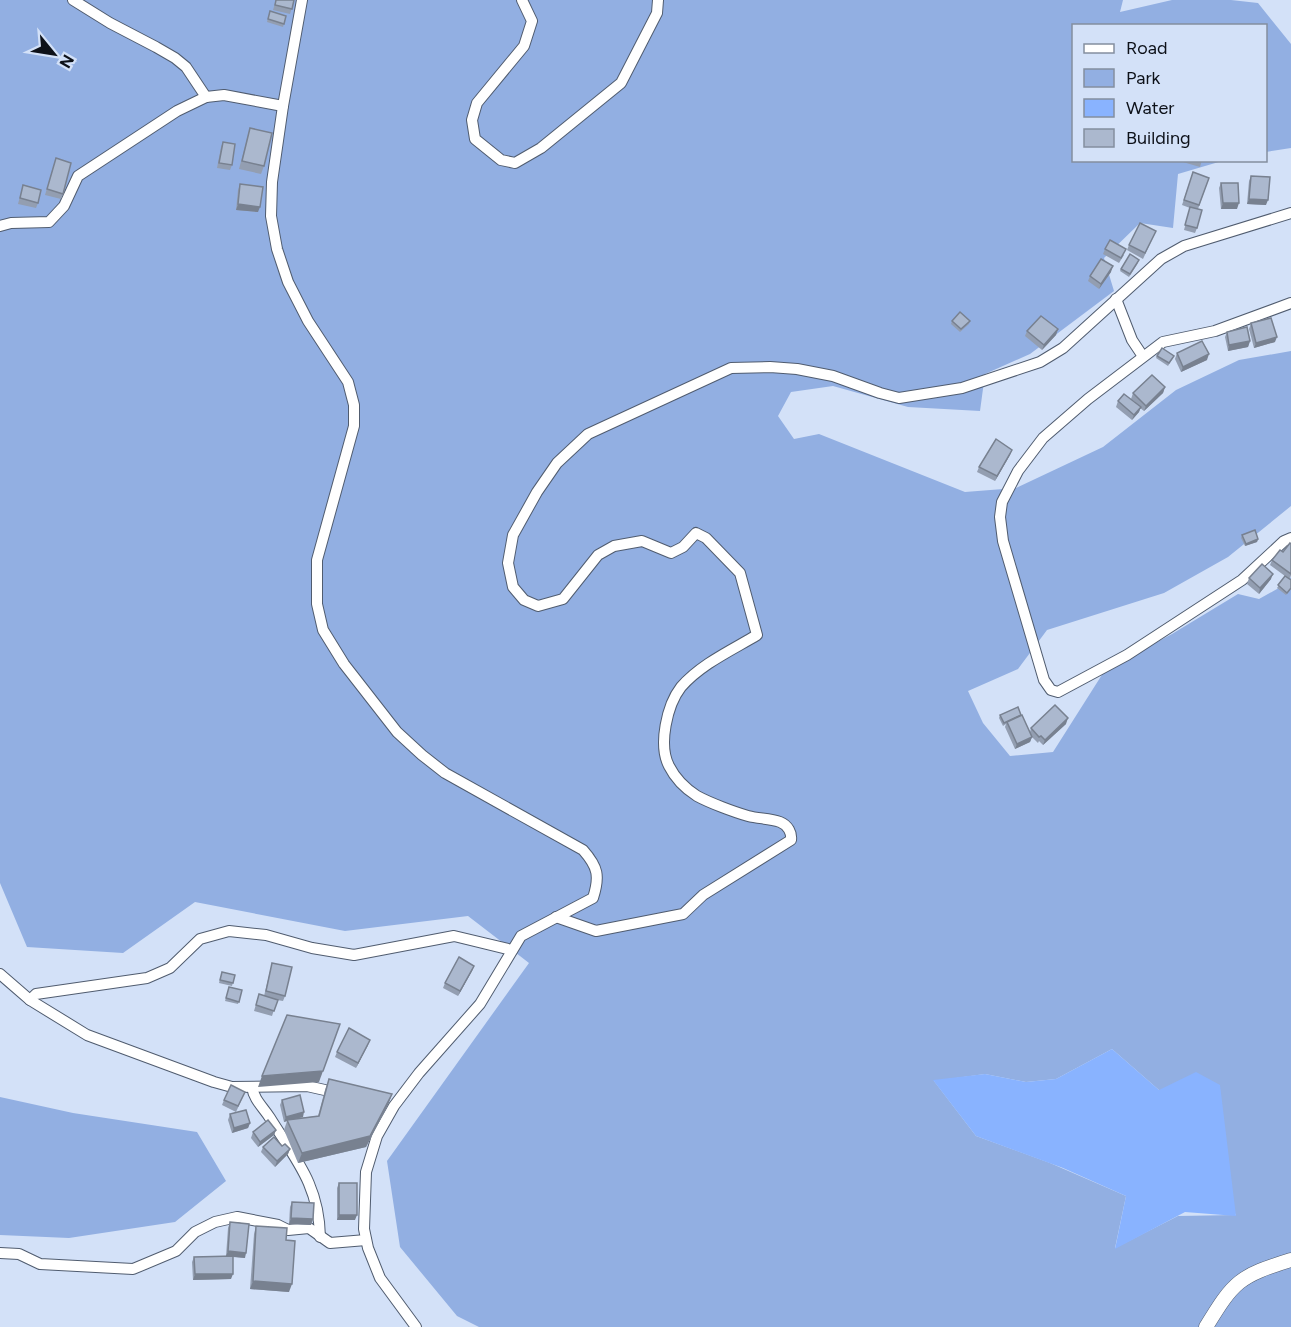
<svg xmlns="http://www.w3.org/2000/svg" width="1291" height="1327" font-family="Figtree,sans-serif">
	<rect width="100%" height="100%" fill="#d3e1f8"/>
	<g fill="#92afe2" fill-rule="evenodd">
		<path d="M0,0H1123L1120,12L1172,0H1231L1258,3L1291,44V148L1266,152V26H1074V160L1222,161L1178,174L1173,228L1140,223L1104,258L1114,291L1030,354L985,374L980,411L908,407L833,386L791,392L778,416L794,439L819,434L965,492L1016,488L1103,447L1176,390L1239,360L1291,351V506L1228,557L1164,593L1047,630L1018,669L968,691L983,723L1010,756L1053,752L1105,670L1172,634L1238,594L1259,599L1277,589L1291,577V1327H479L457,1316L400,1247L387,1161L529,963L468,916L345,931L195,902L123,953L27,947L0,883ZM1112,1049L1159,1090L1236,1215L1178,1216L1115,1248L1126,1196L1050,1163L976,1136L934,1081L985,1074L1026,1082L1056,1079Z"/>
		<path d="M0,1097L73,1113L197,1132L226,1181L175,1222L69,1238L0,1235Z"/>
	</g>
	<path fill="#89b3ff" d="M1112,1049L1159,1090L1196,1072L1220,1085L1236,1216L1185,1212L1115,1249L1126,1196L1063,1168L976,1136L933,1080L985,1074L1026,1082L1056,1079Z"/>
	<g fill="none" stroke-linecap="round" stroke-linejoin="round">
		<g stroke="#505c6f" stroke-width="12">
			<g id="minor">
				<path d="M73,0L110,23L156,47L175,58L186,67L206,97"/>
				<path d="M302,0L283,106L272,182L271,216L277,249L288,282L308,321L348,382L354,405V426L317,560V604L323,630L344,664L397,732L422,755L445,773L583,850C598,867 600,876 593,898L521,936L480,1004L419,1073L394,1106L377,1136L366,1172L364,1229L368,1248L380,1278L416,1327"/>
				<path d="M522,0L532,21L524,46L477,103L472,120L475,139L501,160L515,163L541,148L621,83L657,13L658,0"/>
				<path d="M0,226L11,223L49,222L64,206L78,176L177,111L206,97L224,95L283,106"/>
				<path d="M1116,299L1132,340L1142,355"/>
				<path d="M1291,303L1215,331L1163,342L1088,399L1043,438L1018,471L1002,502L1000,517L1003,541L1044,680L1051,690L1058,692L1127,655L1242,580L1284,541L1291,538"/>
				<path d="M556,917L596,931L683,914L703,895L791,840C792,833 788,825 780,822C770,818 759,819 748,816C734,812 710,803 697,796C686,789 675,778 669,766C658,745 667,705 681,687C701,664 732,650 757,635L740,573L706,538L696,533L683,547L671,553L642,541L614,546L598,555L563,599L538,606L524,600L513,587L508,563L513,535L537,492L557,463L588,434L731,368L770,367L797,369L833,376L880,393L899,398L962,388L1040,362L1063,348L1161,259L1184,246L1291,213"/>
				<path d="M0,974L30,1000L87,1035L214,1082L232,1087L307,1086L338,1093"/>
				<path d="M30,1000L36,994L147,978L170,968L200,939L229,931L266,935L312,948L354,955L454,936L512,950"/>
				<path d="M252,1087C254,1100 263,1107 270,1118C296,1160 319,1185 320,1237"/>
				<path d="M0,1253L19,1254L40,1264L133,1269L176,1251L195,1232L215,1222L237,1217L278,1225L288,1230L309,1228L330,1243L366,1240"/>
			</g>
		</g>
		<g stroke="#505c6f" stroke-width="15">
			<path id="tertiary" d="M1206,1327C1234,1281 1239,1276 1291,1260"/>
		</g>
		<use href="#minor" stroke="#fff" stroke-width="10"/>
		<use href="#tertiary" stroke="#fff" stroke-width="14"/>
	</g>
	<g fill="#939eb1">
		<path d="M276,0H294L290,14L273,10Z"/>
		<path d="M270,11L286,16L283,27L267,22Z"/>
		<path d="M250,128L264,166L261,174L239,169Z"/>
		<path d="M223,142L232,165L230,170L217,168L221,147Z"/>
		<path d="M56,158L63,194L61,199L45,195Z"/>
		<path d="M1176,160H1202L1200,167Z"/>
		<path d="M1193,172L1209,178L1198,209L1197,228L1195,233L1184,230L1190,208L1182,205Z"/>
		<path d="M1251,176L1266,205L1247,204L1249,181Z"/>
		<path d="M1221,183L1237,209H1221L1219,188Z"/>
		<path d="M240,184L258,212L236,210L238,190Z"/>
		<path d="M23,185L38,203L36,208L18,204Z"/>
		<path d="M1156,231L1143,259L1127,250L1129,245Z"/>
		<path d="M1105,249L1124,255L1119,263L1103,254Z"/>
		<path d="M1138,263L1129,277L1120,271L1121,269Z"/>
		<path d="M1111,272L1099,289L1088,281L1090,276Z"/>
		<path d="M952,321H970L969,324L960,332L951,324Z"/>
		<path d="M1251,323L1275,342L1254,348L1249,329Z"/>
		<path d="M1058,329L1056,335L1042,350L1025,336L1027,331Z"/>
		<path d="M1227,332L1250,341L1248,347L1228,351L1225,337Z"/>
		<path d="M1177,353L1207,360L1181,372L1175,359Z"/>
		<path d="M1157,356L1173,358L1168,366L1156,358Z"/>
		<path d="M1165,387L1163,393L1144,411L1140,408L1139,412L1132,420L1116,407L1118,401L1135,402L1131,399L1133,393Z"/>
		<path d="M1012,450L1010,455L995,481L977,472L979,467Z"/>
		<path d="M1242,535L1258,539L1257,542L1245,546L1241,538Z"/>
		<path d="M1291,544V576L1289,579L1291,580V589L1286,595L1277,588L1285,576L1270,565L1272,560L1283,552Z"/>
		<path d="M1249,578L1271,579L1259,594L1247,584Z"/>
		<path d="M1000,715L1030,732L1031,728L1066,724L1043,745L1039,741L1038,743L1032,737L1030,742L1015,749L1005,727L1006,724L1003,726L999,718Z"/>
		<path d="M272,963L285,996L283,1001L277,1000L272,1016L254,1011L259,994L264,996Z"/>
		<path d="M474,966L472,971L458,996L443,988L445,983Z"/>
		<path d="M222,972L235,975L232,986L219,983Z"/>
		<path d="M229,987L242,990L238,1004L225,1001Z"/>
		<path d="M368,1045L356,1068L335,1057L337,1052Z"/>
		<path d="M329,1079L392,1094L388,1105L366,1147L298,1163L284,1130L287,1121L284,1122L280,1105L282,1100L303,1117L298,1118L318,1116L325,1090Z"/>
		<path d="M245,1092L236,1112L222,1105L224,1100Z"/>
		<path d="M230,1114L250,1123L248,1128L232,1133L228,1120Z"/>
		<path d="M276,1130L274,1135L258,1147L251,1138L253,1132Z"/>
		<path d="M282,1146L290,1149L288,1154L275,1167L261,1152L263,1147Z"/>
		<path d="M339,1183L355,1220H337V1188Z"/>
		<path d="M292,1202L313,1219L311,1225L289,1224L290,1207Z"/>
		<path d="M230,1222L245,1258L233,1257L231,1279L193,1280L192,1262L194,1257L226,1256L228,1228Z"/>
		<path d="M256,1226L286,1240L289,1292L250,1289L254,1234Z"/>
	</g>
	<g fill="#788190">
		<path d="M1249,199L1268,200L1266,205L1247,204Z"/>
		<path d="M1223,203H1239L1237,209H1221Z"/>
		<path d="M238,204L260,207L258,212L236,210Z"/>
		<path d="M1113,266L1111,272L1099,289L1101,284Z"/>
		<path d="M1058,329L1056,335L1042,350L1044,345Z"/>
		<path d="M1277,337L1275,342L1254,348L1256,343Z"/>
		<path d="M1250,341L1248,347L1228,351L1229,345Z"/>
		<path d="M1209,354L1207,360L1181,372L1183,367Z"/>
		<path d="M1165,387L1163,393L1144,411L1146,406Z"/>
		<path d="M1141,407L1139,412L1132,420L1134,415Z"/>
		<path d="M1012,450L1010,455L995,481L997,476Z"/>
		<path d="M1258,539L1257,542L1245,546L1246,544Z"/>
		<path d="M1273,574L1271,579L1259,594L1260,588Z"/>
		<path d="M1068,718L1066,724L1043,745L1045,740Z"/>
		<path d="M1032,737L1030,742L1015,749L1017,744Z"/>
		<path d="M474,966L472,971L458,996L460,991Z"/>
		<path d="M370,1040L368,1045L356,1068L358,1063Z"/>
		<path d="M323,1071L319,1082L258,1087L262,1076Z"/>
		<path d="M392,1094L388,1105L366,1147L298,1163L302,1153Z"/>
		<path d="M304,1112L303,1117L288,1121L287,1120V1121L284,1122L286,1117Z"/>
		<path d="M250,1123L248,1128L232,1133L234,1128Z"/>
		<path d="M276,1130L274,1135L258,1147L260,1142Z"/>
		<path d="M290,1149L288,1154L275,1167L277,1161Z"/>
		<path d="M339,1215H357L355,1220H337Z"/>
		<path d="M291,1218L313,1219L311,1225L289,1224Z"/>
		<path d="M228,1251L246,1253L245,1258L226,1256Z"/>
		<path d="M195,1274H233L231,1279L193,1280Z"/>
		<path d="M253,1281L292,1284L289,1292L250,1289Z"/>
	</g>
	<g fill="#abb8ce" stroke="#788190" stroke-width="1.5">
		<path d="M276,0H294L292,9L275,5Z"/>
		<path d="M270,11L286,16L284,24L268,19Z"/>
		<path d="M250,128L272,133L264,166L242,161Z"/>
		<path d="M223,142L235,144L232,165L219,163Z"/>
		<path d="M56,158L71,163L63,194L47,189Z"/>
		<path d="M1193,172L1209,178L1199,205L1184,200Z"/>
		<path d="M1251,176L1270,177L1268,200L1249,199Z"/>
		<path d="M1221,183H1238L1239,203H1223Z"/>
		<path d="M240,184L263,187L260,207L238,204Z"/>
		<path d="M23,185L41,190L38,203L20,198Z"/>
		<path d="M1190,207L1202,210L1197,228L1185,225Z"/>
		<path d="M1140,223L1156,231L1145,253L1129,245Z"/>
		<path d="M1110,240L1126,249L1121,258L1105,249Z"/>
		<path d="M1130,254L1139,260L1130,274L1121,269Z"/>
		<path d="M1101,259L1113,266L1101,284L1090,276Z"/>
		<path d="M960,312L970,321L961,329L952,321Z"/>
		<path d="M1041,316L1058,329L1044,345L1027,331Z"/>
		<path d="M1271,318L1277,337L1256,343L1251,323Z"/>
		<path d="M1247,327L1250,341L1229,345L1227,332Z"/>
		<path d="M1202,341L1209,354L1183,367L1177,353Z"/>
		<path d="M1162,348L1174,356L1169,363L1157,356Z"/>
		<path d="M1152,375L1165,387L1146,406L1133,393Z"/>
		<path d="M1124,394L1141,407L1134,415L1118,401Z"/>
		<path d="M996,439L1012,450L997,476L979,467Z"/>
		<path d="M1255,530L1258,539L1246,544L1242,535Z"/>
		<path d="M1290,543L1291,544V574L1272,560L1280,550L1283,552Z"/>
		<path d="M1262,564L1273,574L1260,588L1249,578Z"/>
		<path d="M1285,576L1291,580V588L1287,593L1278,585Z"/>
		<path d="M1055,705L1068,718L1045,740L1041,736L1039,737L1031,728Z"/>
		<path d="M1018,707L1021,715L1004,723L1000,715Z"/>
		<path d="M1022,715L1032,737L1017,744L1007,722Z"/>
		<path d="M459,957L474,966L460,991L445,983Z"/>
		<path d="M272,963L292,967L285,996L266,991Z"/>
		<path d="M222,972L235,975L233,983L220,980Z"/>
		<path d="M229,987L242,990L239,1002L226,998Z"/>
		<path d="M259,994L278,1000L274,1011L256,1005Z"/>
		<path d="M287,1015L340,1024L323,1071L262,1076Z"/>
		<path d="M349,1028L370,1040L358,1063L337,1052Z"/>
		<path d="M329,1079L392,1094L370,1136L302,1153L287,1120L319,1116Z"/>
		<path d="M231,1085L245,1092L238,1106L224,1100Z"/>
		<path d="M300,1095L304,1112L286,1117L282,1100Z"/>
		<path d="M246,1110L250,1123L234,1128L230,1114Z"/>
		<path d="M268,1120L276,1130L260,1142L253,1132Z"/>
		<path d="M274,1137L282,1146L285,1144L290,1149L277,1161L263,1147Z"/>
		<rect x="339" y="1183" width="18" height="32"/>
		<path d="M292,1202L314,1203L313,1219L291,1218Z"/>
		<path d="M230,1222L249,1224L246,1253L228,1251Z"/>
		<path d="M256,1226L287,1228L286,1240L295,1241L292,1284L253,1281Z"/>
		<path d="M233,1256V1274H195L194,1257Z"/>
	</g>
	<rect x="1072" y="24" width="195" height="138" fill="#d3e1f8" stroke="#848e9f" stroke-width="1.5"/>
	<rect x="1084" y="44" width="30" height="9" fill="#ffffff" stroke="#848e9f" stroke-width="1.5"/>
	<text x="1126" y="54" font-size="18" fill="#0d1119">Road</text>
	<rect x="1084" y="69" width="30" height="18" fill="#92afe2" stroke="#848e9f" stroke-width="1.5"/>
	<text x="1126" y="84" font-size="18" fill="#0d1119">Park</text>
	<rect x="1084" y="99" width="30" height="18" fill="#89b3ff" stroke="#848e9f" stroke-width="1.5"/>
	<text x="1126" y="114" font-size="18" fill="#0d1119">Water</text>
	<rect x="1084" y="129" width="30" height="18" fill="#abb8ce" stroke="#848e9f" stroke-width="1.5"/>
	<text x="1126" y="144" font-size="18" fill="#0d1119">Building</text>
	<g transform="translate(54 54) rotate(120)" stroke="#d3e1f8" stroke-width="4.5" paint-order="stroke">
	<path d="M0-4.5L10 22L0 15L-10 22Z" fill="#0d1119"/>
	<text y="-9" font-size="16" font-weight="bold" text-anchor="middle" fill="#0d1119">N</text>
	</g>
</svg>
